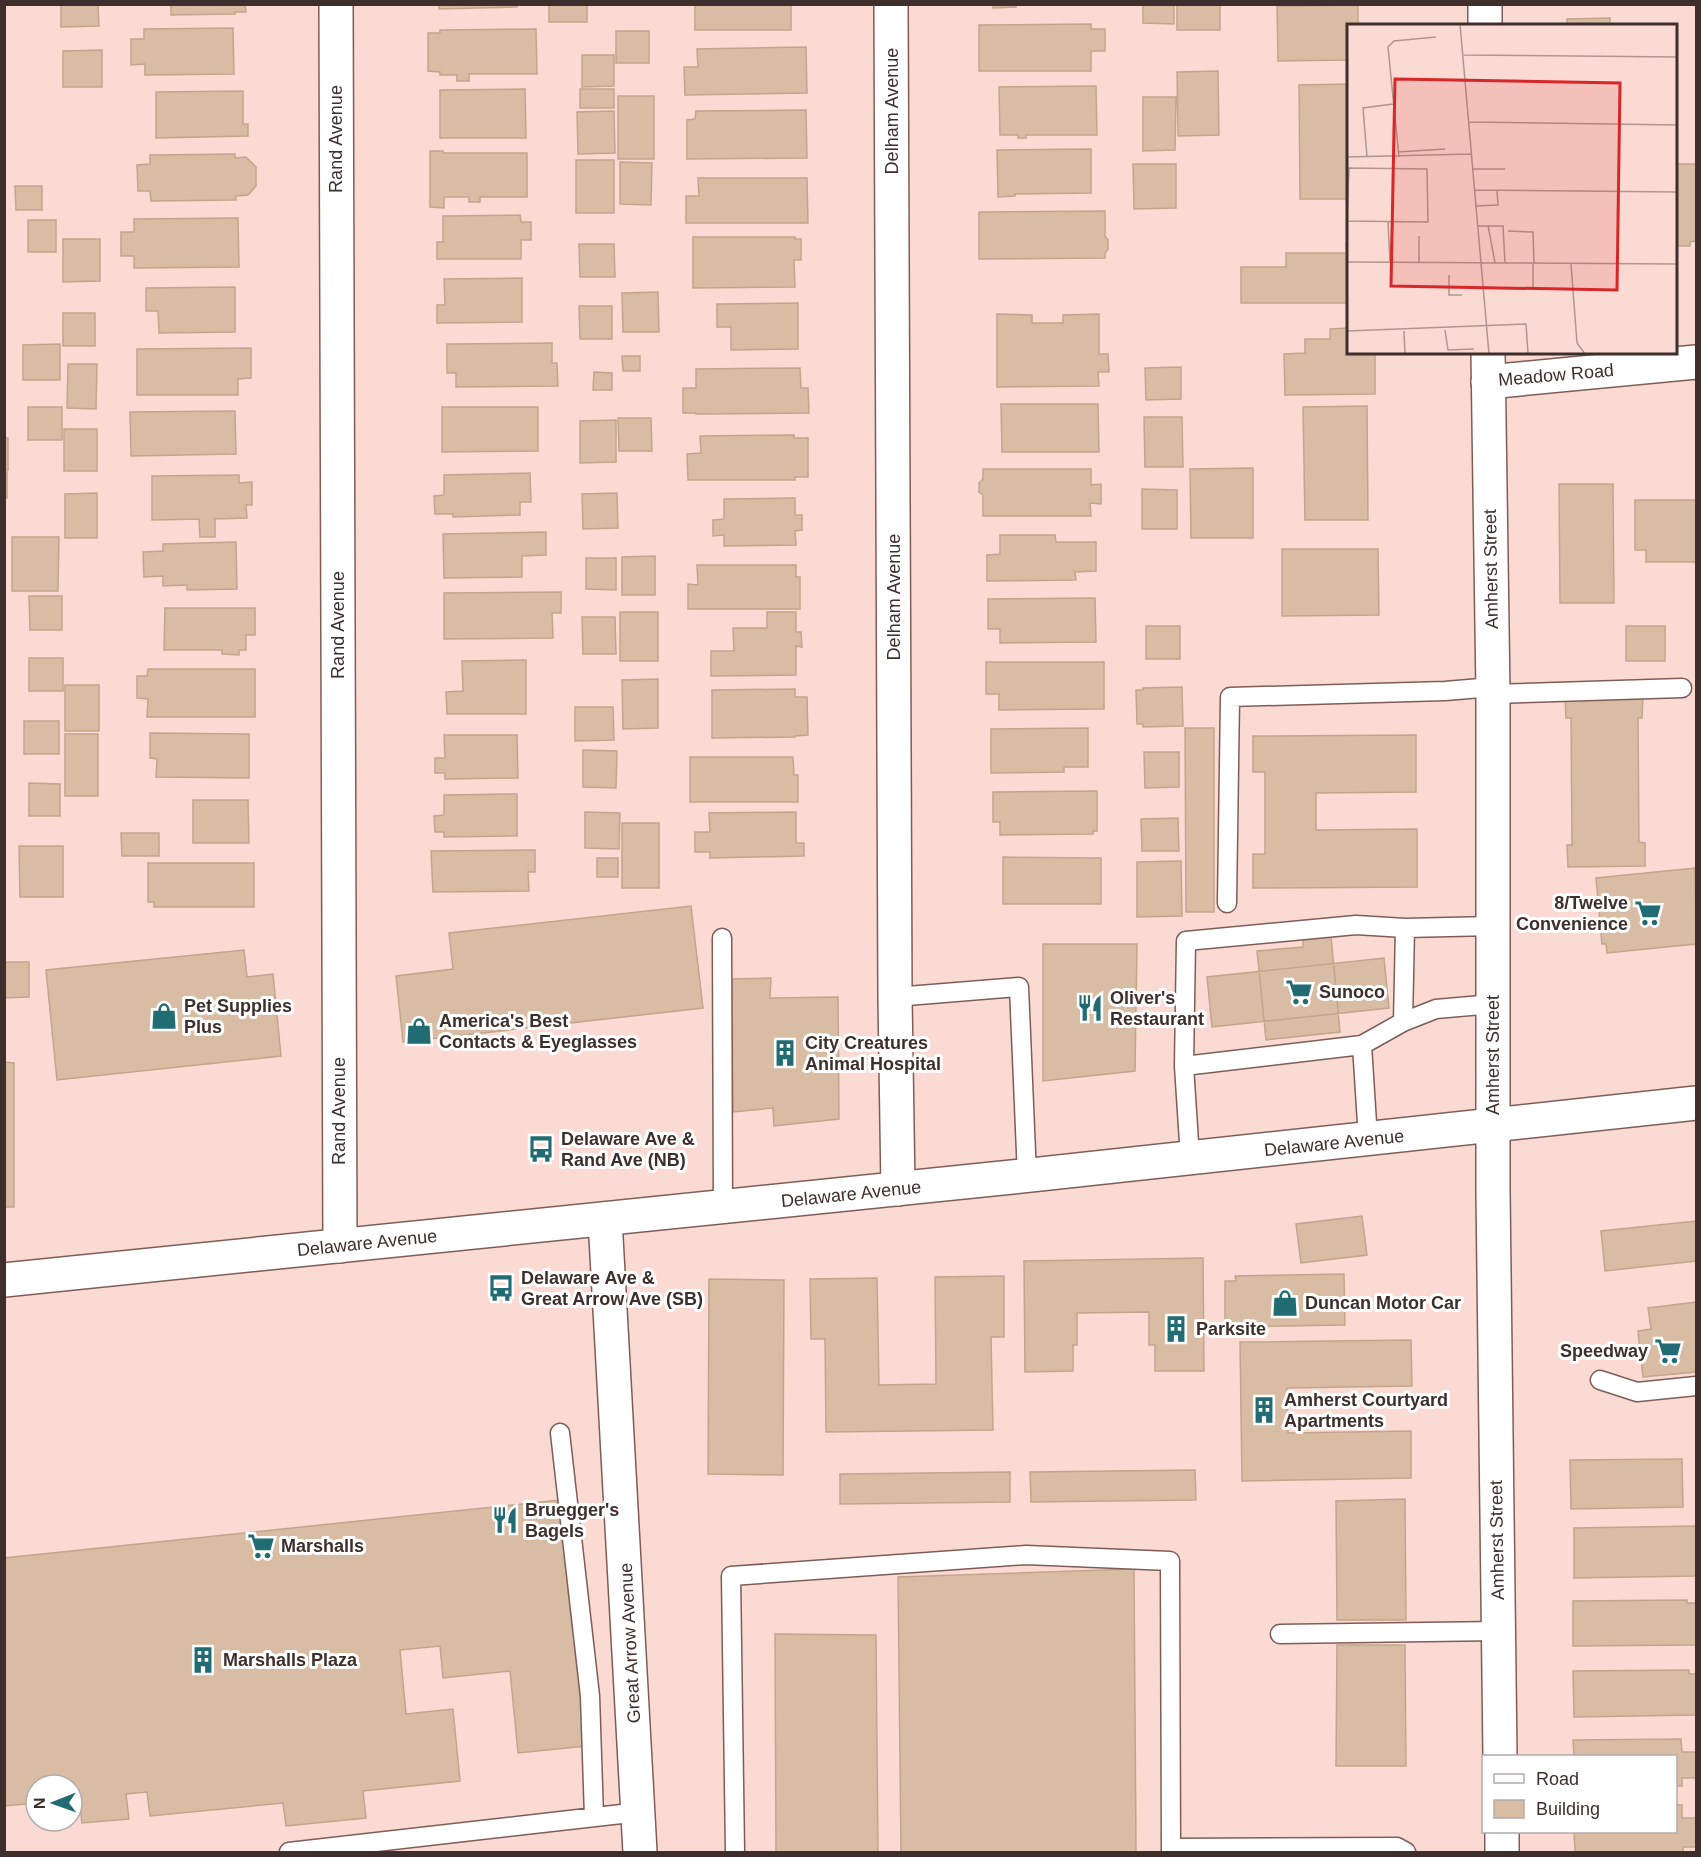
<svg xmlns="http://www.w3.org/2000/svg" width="1701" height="1857" viewBox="0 0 1701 1857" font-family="Arial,sans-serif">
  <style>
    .building { fill: #d8bca3; stroke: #c1a68d; stroke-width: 1.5 }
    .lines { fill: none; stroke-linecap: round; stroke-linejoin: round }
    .lane-casing { stroke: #7f5d57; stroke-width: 21 }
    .street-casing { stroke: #7f5d57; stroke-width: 36 }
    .secondary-casing { stroke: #7f5d57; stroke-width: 36 }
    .primary-casing { stroke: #7f5d57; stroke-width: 36 }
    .lane { stroke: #fff; stroke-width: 18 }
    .street { stroke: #fff; stroke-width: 33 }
    .secondary { stroke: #fff; stroke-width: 33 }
    .primary { stroke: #fff; stroke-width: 33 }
    .labels { text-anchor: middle; stroke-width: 6; stroke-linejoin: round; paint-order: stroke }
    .street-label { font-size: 18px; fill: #3e2f2c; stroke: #fff }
    .poi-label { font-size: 18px; font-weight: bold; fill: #3e2f2c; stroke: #fff; text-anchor: start }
    .inset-road { fill: none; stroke: #af9691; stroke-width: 1.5 }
    .view { fill: #d62828; fill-opacity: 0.15; stroke: #d62828; stroke-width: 3 }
    .inset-edge { fill: none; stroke: #3e2f2c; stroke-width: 3 }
  </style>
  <rect width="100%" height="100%" fill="#fbdad4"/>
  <path class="building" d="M61 4H98L99 26 61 27Z
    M171 4H245L246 12H235V14L171 15Z
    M439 4H517V7L439 9Z
    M549 4H587V22H549Z
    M695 4H791V30H695Z
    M993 4H1015L1016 7 993 8Z
    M1143 4H1174V24L1143 23Z
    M1177 4H1220V30H1177Z
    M1358 5V26H1348V60L1278 61 1277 6Z
    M1610 18V26H1567V19Z
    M1091 24V29H1105V51H1091V71H979V25Z
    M233 28 234 74 145 75V64L131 65V39H144V29Z
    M536 29 537 74H469V81H457V75H440V72L428 71V33H440V30Z
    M616 31H649V63H616Z
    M806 47 807 93 685 95 684 67H698L697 49Z
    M102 50V87H63V51Z
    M582 55H614V86L582 87Z
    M1218 71 1219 135 1178 136 1177 72Z
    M1348 84V199H1300L1299 85Z
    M1096 86 1097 135H1026V138H1018V135H1000L999 87Z
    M525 89 526 138H440V90Z
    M580 89H614V108H580Z
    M243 91V124H248V136L156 138V92Z
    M618 96H654V159H618Z
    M1143 97H1176L1175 150 1143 151Z
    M806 110 807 158 687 159V120L695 119 696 111Z
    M614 111 615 153 578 154 577 112Z
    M1091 149V193L1015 194V196L998 197 997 150Z
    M430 151H443V153H527V197H480V202H469V197H444V208L430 207Z
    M235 154V158L246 157 256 167V186L248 195 236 196V200L151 201 150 191H138L137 165 150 164V155Z
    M576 160H614V213H576Z
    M620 162 652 163 651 205 620 204Z
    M1133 164H1176V208L1134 209Z
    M1676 164H1696V241L1690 242V246H1676Z
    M698 178H807L808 223H686V196H699Z
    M15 186H42V210H16Z
    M1105 211V236L1108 240V249L1105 253V258L979 259V212Z
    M520 215 521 222H531V240H521V259H437V242H443V216Z
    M238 218 239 267 134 268V256H121V232H134V219Z
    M28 220H56V252H28Z
    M693 237H795V239H801V260H794L795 287 693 288Z
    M63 239H100V281L63 282Z
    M579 244H614L615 277H580Z
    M1346 244H1348V303H1241V267H1286V253H1347Z
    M522 278V322L437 323V305H445L444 279Z
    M235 287V332L159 333 158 311H146V288Z
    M658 292 659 332H623L622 293Z
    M798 303V349L731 350V327H717V304Z
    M579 306H612V339H580Z
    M63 313H95V346H63Z
    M997 314 1032 315V323H1063V315L1099 314V354H1108L1109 372H1098L1099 386 997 387Z
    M1348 328V352H1375V394L1285 395 1284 354 1305 353V339H1330V329Z
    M552 343V363H557L558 386 456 387V373H447V344Z
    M60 344V380H23V345Z
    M251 348V378L238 379V395H137V349Z
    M622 356H640V371H623Z
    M68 364H97L96 409 67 408Z
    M1181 367V399L1146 400 1145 368Z
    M800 368 801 388H808L809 413 696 414V413H683V388H696V369Z
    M594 372 612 373V390H593Z
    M1001 404H1098L1099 452H1002Z
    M1367 406 1368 520H1305L1303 407Z
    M28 407H62V440H28Z
    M442 407H538V451L442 452Z
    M235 411 236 454 131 456 130 412Z
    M1144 417H1182L1183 467H1145Z
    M618 418H651L652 451H619Z
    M616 420V462L580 463V421Z
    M64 429H97V471H64Z
    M794 435V438H808V477H795V480H688L687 454 701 453 700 436Z
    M4 438H8V470H4Z
    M1253 468V538H1191L1190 469Z
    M983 469H1091V485L1101 484V504L1090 503 1091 516H983V495L979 492V483L983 479Z
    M4 472H7V498H4Z
    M530 473 531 502H520V515L453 517V514H435L434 496 444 495V475Z
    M239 475V483L252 482V505H246L247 518 215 519V537H200L199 519 152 520V476Z
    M1559 484H1613L1614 603H1560Z
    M1142 489 1177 490V529H1142Z
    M97 493V538H65V494Z
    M617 493 618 528 583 529 582 494Z
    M795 498V515H802V530L795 531 796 545 724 546V535L713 536V520L724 519V499Z
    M1635 500H1696V562H1646V550H1635Z
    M546 532V555L522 556V577L444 578 443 534Z
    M1000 535H1055L1056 542H1096V571L1075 572 1076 580 987 581V555L1000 554Z
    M12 537H59L58 591H12Z
    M236 542 237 589 187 590V585L163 586V576L144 577 143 552 163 551V544Z
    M1282 549H1378L1379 615 1282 616Z
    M655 556V595H622V557Z
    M586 558H616V590L586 589Z
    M697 565H796V577H800V609H688V584L698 585Z
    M561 592V613H552L553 638 444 639V593Z
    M29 596H62V630H30Z
    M1095 598 1096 642 1000 643V629H988V599Z
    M165 608H255V635H246V650H239V655L222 654V650H164Z
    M620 612H658V661H620Z
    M767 612H796V632H801L802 647 796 646V675L711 676V651H734L733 628H767Z
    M582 617H615L616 654H583Z
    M1146 626H1180V659H1146Z
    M1626 626H1665V661H1626Z
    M29 658H63V691H29Z
    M526 660V714H447L446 692 463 691 462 661Z
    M986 662H1104V709L999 710V694H986Z
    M148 669H255V717H147L148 699 137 698V676H147Z
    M658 679V728L623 729 622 680Z
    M65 685H99V731H65Z
    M1182 687 1183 726 1143 727V724H1137L1136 690H1143V688Z
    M795 689V697H807L808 735 795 736V737L712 738V690Z
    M1565 697H1643L1642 718H1638L1639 842 1645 843V866L1568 867 1567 845H1572L1571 718H1566Z
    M575 707H613L614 740 575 741Z
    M24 721H59V754H24Z
    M1088 728V767H1064V772L991 773V729Z
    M1185 728H1214V912H1186Z
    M150 733 249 734V778L156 777 157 759 150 758Z
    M65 734H98V796H65Z
    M444 735H517L518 778 445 779V773H435V758H445Z
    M1416 735V792L1316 793V830L1417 829V887L1253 888V854H1265V772H1253V736Z
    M583 750 617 751 616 788 583 787Z
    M1144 752H1179V787L1145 788Z
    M690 757H793L794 775H798V802H690Z
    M29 783 60 784V816H29Z
    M1097 791V831H1093V834L1000 835V822H993V792Z
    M517 794V836L444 837V832H435L434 816 444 815V795Z
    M193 800H248L249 843H193Z
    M585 812 620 813 619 849 585 848Z
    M796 812V843H804V856L710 858V852H695V832H710L709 813Z
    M1178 818 1179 851H1142L1141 819Z
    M622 823H659V888H622Z
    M121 833H159V856H122Z
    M19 846H63V897H20Z
    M535 850V872H528L529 891 433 892 431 851Z
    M1003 857 1101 858V904H1003Z
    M597 858H618V877H597Z
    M1181 861 1182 916 1137 917V862Z
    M148 863H254V907H154V902H148Z
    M1695 868 1696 944 1607 953 1606 944H1602L1596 878Z
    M691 906 703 1008 403 1042 396 976 453 969 449 933Z
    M1331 936 1340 1032 1266 1040 1257 951 1303 947V939Z
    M1043 944H1137L1135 1071 1043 1081Z
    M244 950 247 977 273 974 281 1056 57 1080 46 970Z
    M1384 958 1389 1008 1212 1027 1207 977Z
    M4 962H29V997L4 998Z
    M771 978 770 998 838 997 839 1119 774 1126 773 1108 733 1112 732 979Z
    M4 1062 14 1063V1207H4Z
    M1362 1216 1367 1255 1301 1263 1296 1224Z
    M1696 1221V1261L1605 1271 1601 1231Z
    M1203 1258 1204 1371H1155V1345H1149V1312L1077 1313V1345H1073V1371L1025 1372 1024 1261Z
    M1344 1274 1345 1325 1225 1327V1281H1236L1235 1276Z
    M1004 1276V1337H991L993 1430 826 1432 825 1339H811L810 1279 877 1278 879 1385 936 1384 935 1277Z
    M709 1279 784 1280 783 1475 708 1474Z
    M1696 1302V1372L1643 1377 1638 1331 1651 1329 1648 1308Z
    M1411 1340 1412 1386 1287 1388 1288 1433 1411 1431V1478L1242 1481 1240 1342Z
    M1682 1459 1683 1507 1571 1509 1570 1460Z
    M1195 1470 1196 1500 1031 1502 1030 1472Z
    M1010 1472V1502L840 1504V1474Z
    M1405 1499 1406 1620H1337L1336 1501Z
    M560 1500 586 1746 518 1753 510 1671 443 1678 440 1646 400 1650 406 1714 453 1709 460 1781 363 1791 366 1818 286 1826 283 1803 150 1816 147 1792 126 1794 129 1819 82 1823 79 1799H72V1785H36V1803L4 1806V1558Z
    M1696 1526V1576L1574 1578V1528Z
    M1134 1569 1136 1852H901L898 1577Z
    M1687 1600V1603H1696V1645L1573 1646V1601Z
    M775 1634 876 1635 878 1852H776Z
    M1337 1645H1405L1406 1766H1336Z
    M1689 1670V1674H1696V1715L1574 1717 1573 1671Z
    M1681 1739 1682 1752H1696V1778H1682V1786H1676V1756H1574L1573 1740Z
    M1676 1805H1682V1818H1696V1847H1683V1852H1575L1574 1832H1676Z"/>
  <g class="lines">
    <defs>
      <path id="lane" d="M1493 694 1682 688
        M1227 903 1230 697 1445 691 1493 687
        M722 938 723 1207
        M895 997 1019 987 1027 1176
        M1403 1022 1405 928
        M1362 1045 1368 1139
        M1184 1066 1362 1045 1403 1022 1436 1009 1493 1004
        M1190 1158 1184 1066 1186 941 1356 925 1405 928 1493 926
        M1600 1380 1637 1392 1696 1386
        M560 1433 590 1696 594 1817
        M1280 1634 1499 1631
        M1171 1848 1397 1847 1406 1852
        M289 1852 639 1812
        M735 1852 731 1576 1026 1555 1170 1561 1171 1852"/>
      <path id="street" d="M336 4 340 1246
        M891 4 895 997 898 1189
        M1488 382 1696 362
        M605 1219 640 1852"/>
      <path id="secondary" d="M1485 4V26
        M1488 352 1493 694V1192L1500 1756
        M1502 1832V1852"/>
      <path id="primary" d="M4 1280 1012 1177 1696 1103"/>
    </defs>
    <use href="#lane" class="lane-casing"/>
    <use href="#street" class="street-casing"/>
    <use href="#secondary" class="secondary-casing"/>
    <use href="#primary" class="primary-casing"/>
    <use href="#lane" class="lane"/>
    <use href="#street" class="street"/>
    <use href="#secondary" class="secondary"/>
    <use href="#primary" class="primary"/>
  </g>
  <defs>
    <symbol id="supermarket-bare" viewBox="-9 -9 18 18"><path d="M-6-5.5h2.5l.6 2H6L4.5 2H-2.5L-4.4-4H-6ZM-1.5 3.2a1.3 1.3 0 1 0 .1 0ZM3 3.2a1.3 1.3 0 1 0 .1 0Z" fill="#206c72" stroke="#fff" stroke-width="2.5" paint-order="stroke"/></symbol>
    <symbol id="restaurant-bare" viewBox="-9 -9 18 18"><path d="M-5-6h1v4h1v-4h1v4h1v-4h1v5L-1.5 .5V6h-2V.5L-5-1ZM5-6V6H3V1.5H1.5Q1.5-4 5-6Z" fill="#206c72" stroke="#fff" stroke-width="2.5" paint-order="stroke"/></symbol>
    <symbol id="shop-bare" viewBox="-9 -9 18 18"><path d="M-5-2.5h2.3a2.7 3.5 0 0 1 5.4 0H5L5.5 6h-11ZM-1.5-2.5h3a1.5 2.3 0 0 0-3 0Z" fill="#206c72" stroke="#fff" stroke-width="2.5" paint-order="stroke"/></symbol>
    <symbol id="building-bare" viewBox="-9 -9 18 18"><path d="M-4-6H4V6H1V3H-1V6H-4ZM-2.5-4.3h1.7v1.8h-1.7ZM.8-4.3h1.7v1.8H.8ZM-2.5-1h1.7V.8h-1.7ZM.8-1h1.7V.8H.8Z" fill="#206c72" stroke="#fff" stroke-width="2.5" paint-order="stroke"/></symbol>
    <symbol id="bus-bare" viewBox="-9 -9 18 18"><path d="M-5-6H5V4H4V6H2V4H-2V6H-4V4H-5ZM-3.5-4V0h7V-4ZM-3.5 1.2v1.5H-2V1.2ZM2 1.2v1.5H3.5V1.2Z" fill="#206c72" stroke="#fff" stroke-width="2.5" paint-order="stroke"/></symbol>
  </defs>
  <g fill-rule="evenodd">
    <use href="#supermarket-bare" x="1629" y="894" width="38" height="38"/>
    <use href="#supermarket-bare" x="1280" y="973" width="38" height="38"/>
    <use href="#restaurant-bare" x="1071" y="989" width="38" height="38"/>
    <use href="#shop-bare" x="145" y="997" width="38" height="38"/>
    <use href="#shop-bare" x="400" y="1012" width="38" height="38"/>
    <use href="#building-bare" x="766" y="1034" width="38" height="38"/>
    <use href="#bus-bare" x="522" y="1130" width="38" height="38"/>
    <use href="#bus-bare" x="482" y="1269" width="38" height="38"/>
    <use href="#shop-bare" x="1266" y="1284" width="38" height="38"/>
    <use href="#building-bare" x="1157" y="1310" width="38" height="38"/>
    <use href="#supermarket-bare" x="1649" y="1332" width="38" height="38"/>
    <use href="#building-bare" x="1245" y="1391" width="38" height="38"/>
    <use href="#restaurant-bare" x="486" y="1501" width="38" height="38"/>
    <use href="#supermarket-bare" x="242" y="1527" width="38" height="38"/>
    <use href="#building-bare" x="184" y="1641" width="38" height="38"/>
  </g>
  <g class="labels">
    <g class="street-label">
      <text transform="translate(892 111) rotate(-90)" y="6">Delham Avenue</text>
      <text transform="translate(336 139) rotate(-90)" y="6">Rand Avenue</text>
      <text transform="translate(1556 375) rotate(-5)" y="6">Meadow Road</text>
      <text transform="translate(1491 569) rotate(-91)" y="6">Amherst Street</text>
      <text transform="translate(894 597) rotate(-90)" y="6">Delham Avenue</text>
      <text transform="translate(338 625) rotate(-90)" y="6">Rand Avenue</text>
      <text transform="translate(1493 1055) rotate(-90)" y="6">Amherst Street</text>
      <text transform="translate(339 1111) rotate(-90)" y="6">Rand Avenue</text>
      <text transform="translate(1334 1143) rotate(-6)" y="6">Delaware Avenue</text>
      <text transform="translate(851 1194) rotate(-6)" y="6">Delaware Avenue</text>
      <text transform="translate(367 1243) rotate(-6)" y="6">Delaware Avenue</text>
      <text transform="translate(1497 1540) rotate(-91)" y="6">Amherst Street</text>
      <text transform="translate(630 1643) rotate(-93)" y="6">Great Arrow Avenue</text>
    </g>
    <g class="poi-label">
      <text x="1628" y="909" text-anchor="end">8/Twelve<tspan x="1628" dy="21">Convenience</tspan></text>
      <text x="1319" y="998">Sunoco</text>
      <text x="1110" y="1004">Oliver's<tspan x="1110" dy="21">Restaurant</tspan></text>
      <text x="184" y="1012">Pet Supplies<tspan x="184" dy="21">Plus</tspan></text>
      <text x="439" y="1027">America's Best<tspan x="439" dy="21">Contacts &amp; Eyeglasses</tspan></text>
      <text x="805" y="1049">City Creatures<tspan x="805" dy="21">Animal Hospital</tspan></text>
      <text x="561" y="1145">Delaware Ave &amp;<tspan x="561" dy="21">Rand Ave (NB)</tspan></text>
      <text x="521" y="1284">Delaware Ave &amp;<tspan x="521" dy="21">Great Arrow Ave (SB)</tspan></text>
      <text x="1305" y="1309">Duncan Motor Car</text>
      <text x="1196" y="1335">Parksite</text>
      <text x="1648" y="1357" text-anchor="end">Speedway</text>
      <text x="1284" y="1406">Amherst Courtyard<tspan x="1284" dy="21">Apartments</tspan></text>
      <text x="525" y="1516">Bruegger's<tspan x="525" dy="21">Bagels</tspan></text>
      <text x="281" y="1552">Marshalls</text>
      <text x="223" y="1666">Marshalls Plaza</text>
    </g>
  </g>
  <g transform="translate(1347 24)">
    <rect width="330" height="330" fill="#fbdad4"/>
    <path class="inset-road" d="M113 0 142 330M115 31 330 33M121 98 330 101M51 128 98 125M0 133 124 130M20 133 16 84 46 80M52 133 41 23 47 17 89 13M2 144 80 145 81 198 0 197ZM125 145H158M127 166 330 168M128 182 151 181 150 166M41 198 43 238M141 201 148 239M130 202H156L158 239M161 207 186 208 187 239M43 231 46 198M0 238 330 240M72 238V212M186 239V263M224 240 230 319 238 330M102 251V271H115M98 306 101 326 127 325M0 307 179 300 181 330M57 307 58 330"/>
    <path class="view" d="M48 55 273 59 270 266 44 262Z"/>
    <rect width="330" height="330" class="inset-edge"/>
  </g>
  <rect width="1701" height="1857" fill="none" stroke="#3e2f2c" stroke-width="12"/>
  <rect x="1482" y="1755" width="195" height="78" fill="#ffffff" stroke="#b2acab" stroke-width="1.5"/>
  <rect x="1494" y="1774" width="30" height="9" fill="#ffffff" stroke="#b2acab" stroke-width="1.5"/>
  <text x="1536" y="1785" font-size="18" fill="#3e2f2c">Road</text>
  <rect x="1494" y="1800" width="30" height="18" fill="#d8bca3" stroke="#b2acab" stroke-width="1.5"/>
  <text x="1536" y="1815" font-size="18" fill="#3e2f2c">Building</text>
  <g transform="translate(54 1803) rotate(269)"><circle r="28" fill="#ffffff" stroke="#b2acab" stroke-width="1.5"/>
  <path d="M0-4.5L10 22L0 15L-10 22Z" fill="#206c72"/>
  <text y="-9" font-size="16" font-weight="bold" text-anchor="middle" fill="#3e2f2c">N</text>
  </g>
</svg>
